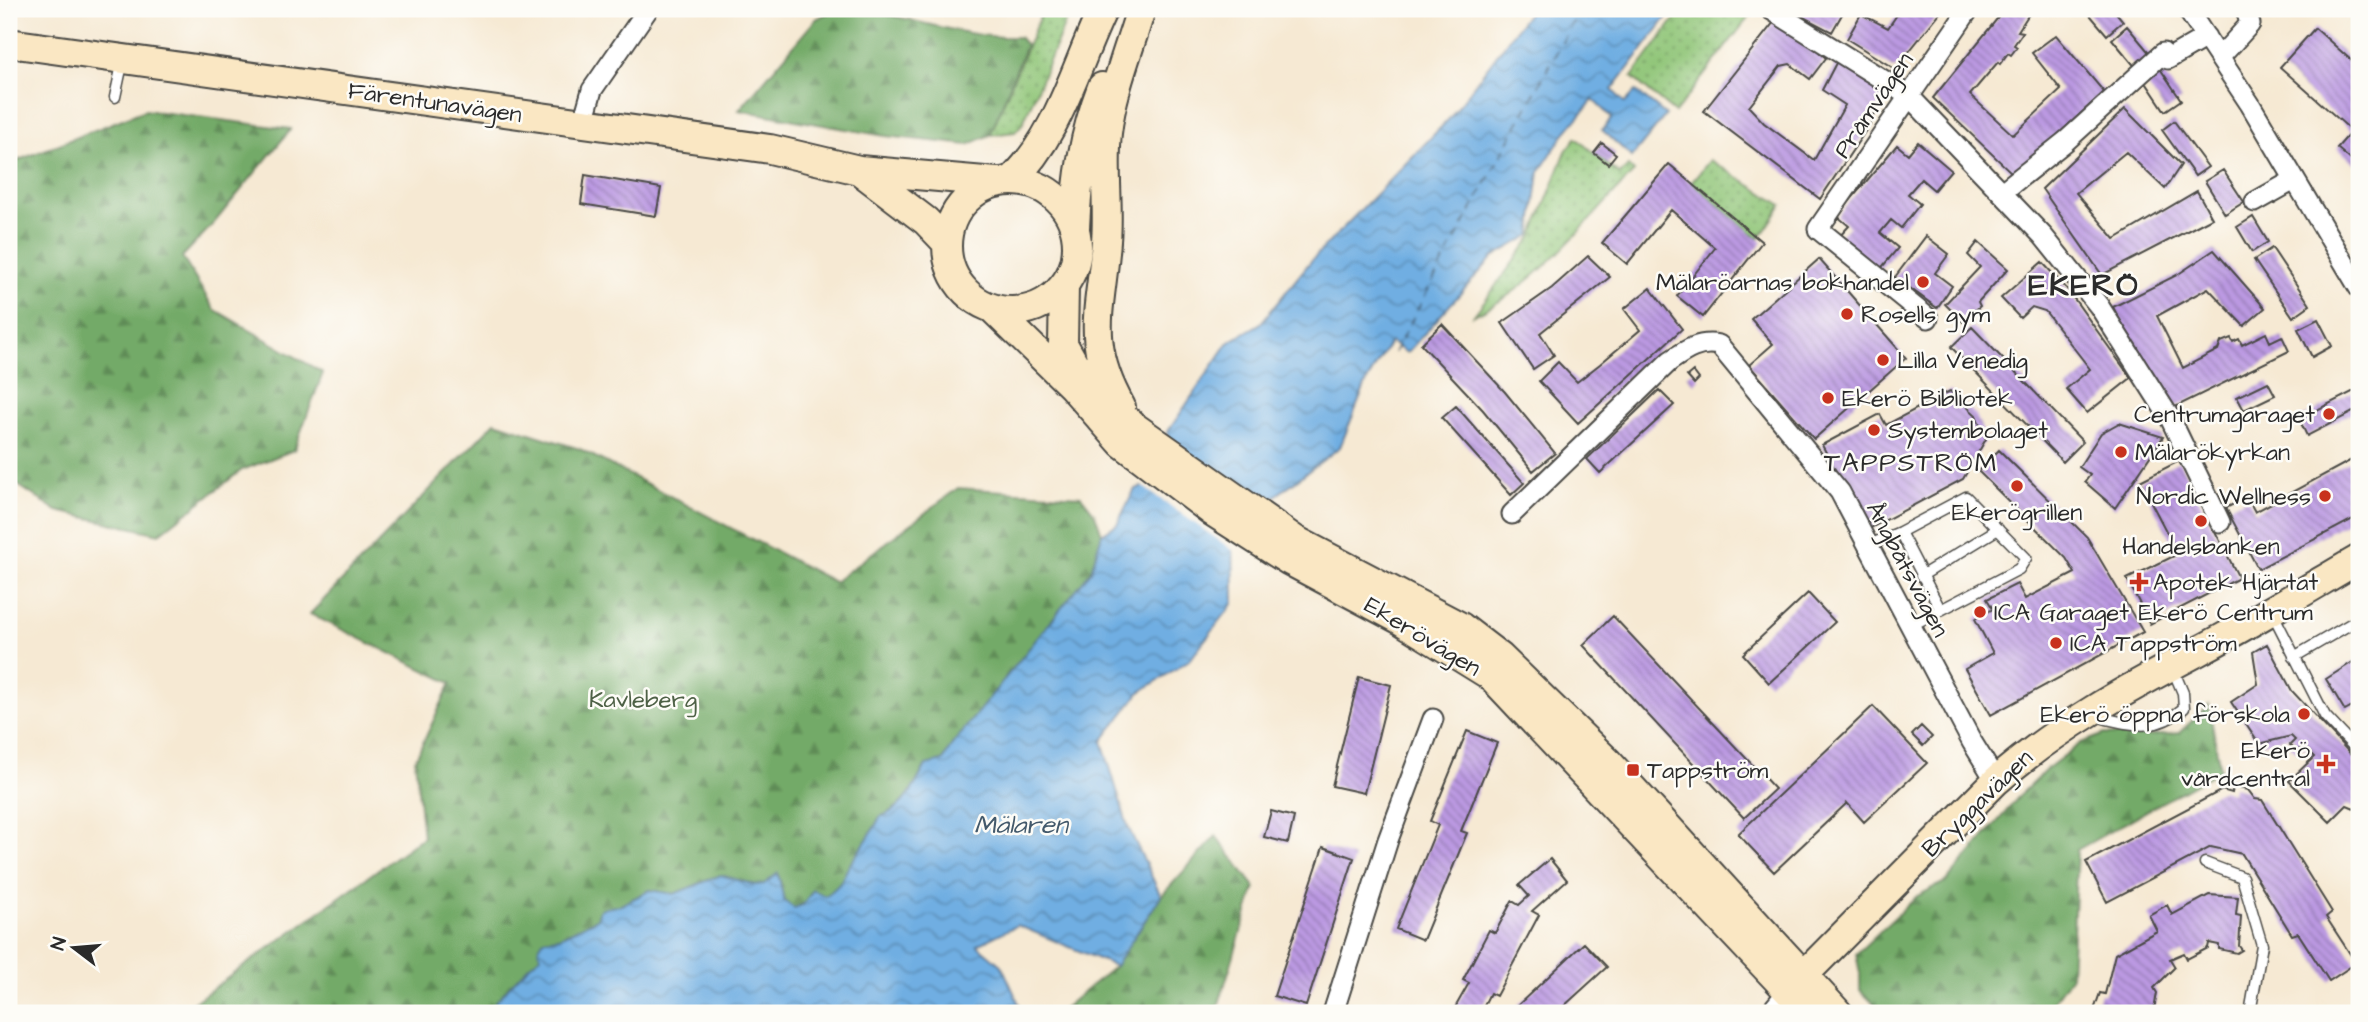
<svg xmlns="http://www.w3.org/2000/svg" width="2368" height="1022" viewBox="0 0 2368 1022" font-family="'Architects Daughter',sans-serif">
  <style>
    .grass { fill: url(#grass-dots); stroke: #5d7851; stroke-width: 2 }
    .forest { fill: url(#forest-firs); stroke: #4f6a4a; stroke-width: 2 }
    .water { fill: url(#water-waves); stroke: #4e6c86; stroke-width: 2 }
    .pier { fill: #f6e9d3 }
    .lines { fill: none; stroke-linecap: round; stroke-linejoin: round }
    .ferry { stroke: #43596b; stroke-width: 2; stroke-dasharray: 9 7; stroke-linecap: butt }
    .building { fill: url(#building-back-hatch) }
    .service-casing { stroke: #494844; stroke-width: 13 }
    .minor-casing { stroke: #494844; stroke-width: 23 }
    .secondary-casing { stroke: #494844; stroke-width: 32 }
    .service { stroke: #fff; stroke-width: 10 }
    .minor { stroke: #fff; stroke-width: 19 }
    .secondary { stroke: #fae7c3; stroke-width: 28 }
    .poi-dot { fill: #c8321e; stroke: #fdfcf7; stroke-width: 2.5 }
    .labels { text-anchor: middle; stroke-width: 5; stroke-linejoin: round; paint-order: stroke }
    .street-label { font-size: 24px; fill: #2b2b2b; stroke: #fdfcf7 }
    .poi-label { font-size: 24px; fill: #2b2b2b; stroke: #fdfcf7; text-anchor: start }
    .park-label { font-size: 24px; fill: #4e6146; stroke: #fdfcf7 }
    .neighbourhood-label { font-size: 26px; letter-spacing: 2px; fill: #2b2b2b; stroke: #fdfcf7 }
    .water-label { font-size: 26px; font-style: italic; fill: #43596b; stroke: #fdfcf7 }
    .district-label { font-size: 32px; font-weight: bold; letter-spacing: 2px; fill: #2b2b2b; stroke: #fdfcf7 }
  </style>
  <defs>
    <pattern id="grass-dots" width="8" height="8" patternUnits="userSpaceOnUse" patternTransform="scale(1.75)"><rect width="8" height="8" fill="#8fc577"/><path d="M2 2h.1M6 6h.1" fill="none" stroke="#75a062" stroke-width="1.8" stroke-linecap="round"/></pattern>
    <pattern id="forest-firs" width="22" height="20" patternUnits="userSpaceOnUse" patternTransform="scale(1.75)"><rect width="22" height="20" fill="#73aa68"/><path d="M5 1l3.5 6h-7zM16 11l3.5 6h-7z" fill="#5f8b56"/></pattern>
    <pattern id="water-waves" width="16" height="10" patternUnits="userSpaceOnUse" patternTransform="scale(1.75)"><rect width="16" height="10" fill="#70aee2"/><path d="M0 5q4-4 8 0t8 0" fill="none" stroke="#5c8eb7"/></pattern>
    <pattern id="building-back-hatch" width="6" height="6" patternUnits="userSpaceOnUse" patternTransform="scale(1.75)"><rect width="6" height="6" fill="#bb99e2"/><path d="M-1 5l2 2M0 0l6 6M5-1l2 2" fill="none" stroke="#987db7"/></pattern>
  </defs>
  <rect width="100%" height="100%" fill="#fdfcf7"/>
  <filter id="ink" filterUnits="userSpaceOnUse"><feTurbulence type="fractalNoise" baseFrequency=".0143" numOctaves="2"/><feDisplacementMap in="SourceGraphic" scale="14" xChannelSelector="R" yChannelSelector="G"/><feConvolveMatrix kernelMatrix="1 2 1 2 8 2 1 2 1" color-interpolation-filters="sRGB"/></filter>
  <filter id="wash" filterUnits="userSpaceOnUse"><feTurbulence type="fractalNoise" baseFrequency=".00686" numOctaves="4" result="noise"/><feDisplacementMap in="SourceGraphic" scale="28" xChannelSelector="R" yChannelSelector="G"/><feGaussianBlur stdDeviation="1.57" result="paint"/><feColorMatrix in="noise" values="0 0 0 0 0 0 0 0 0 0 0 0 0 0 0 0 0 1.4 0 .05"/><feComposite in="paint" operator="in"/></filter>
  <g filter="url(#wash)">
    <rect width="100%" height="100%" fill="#f6e9d3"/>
    <path class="grass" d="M1043 9H1071L1023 123 1015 132 990 135Z
      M1682 9H1755L1675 113 1632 77Z
      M1576 138 1620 175 1628 166 1634 172C1586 222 1538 286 1474 315L1532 237 1566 151Z
      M1710 160 1782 205 1759 239 1691 183Z"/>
    <path class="forest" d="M835 9C897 9 955 39 1019 37L1026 45 990 135 968 145 885 136 739 110 816 19Z
      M145 110 291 129 214 223 182 257 214 309 323 373 294 450 242 470 159 534 57 511 9 479V164Z
      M495 422 580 449 834 582 958 488 1081 496 1095 514 1102 534 1091 571 951 746 943 761 926 765C915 786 903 809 880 817L865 846 851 863 843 884 825 896 794 908 784 902 778 874 765 884 755 885 721 875 674 894 650 890 621 905 601 909 597 919 560 937 544 939 541 956C519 972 505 994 485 1013H179L423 837 415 760 451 683 310 614Z
      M2209 705 2220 770 2077 850 2071 976 2045 1013H1883L1860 990V973L1856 954 1917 896 1947 881 2021 794 2048 768 2081 743 2105 734 2150 736 2179 733Z
      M1216 836 1255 887 1216 1013H1058L1115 966 1161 896Z"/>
    <path class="water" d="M1531 9H1673L1612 90 1625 103 1636 91 1666 115 1632 157 1602 130 1612 118 1593 100 1565 133 1539 172 1531 235 1493 257 1407 353 1390 342 1367 381 1340 447 1233 528 1234 603 1189 660 1139 693 1102 741 1128 827 1161 896 1115 966 1017 925 977 945 1002 966 1023 1013H485C505 994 519 972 541 956L538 949 544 939 560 937 597 919 600 909 621 905 650 890 674 894 721 875 755 885 764 884 778 873 784 901 794 908 803 905 813 890 825 896C846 882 840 878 852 861 863 846 872 833 880 817 904 809 915 786 926 765L943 761 951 746 1091 571 1102 534 1117 524 1135 489 1174 475 1167 433 1229 342 1261 323 1311 261 1449 119Z"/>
    <path class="pier" d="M1172 472 1236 530 1237 553 1139 484Z"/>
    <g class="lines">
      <path class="ferry" d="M1394 353 1580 9"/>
    </g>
    <g id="blocks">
      <path class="building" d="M1788 9H1845L1832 32Z
        M1901 9H1943L1895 69 1847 39 1861 14 1888 28Z
        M2005 9H2023L2029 14 2018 31 2023 32 2014 45 2017 47 2011 55 2008 53 2000 64 1998 62 1970 95 2013 135 2061 90 2032 53 2056 35 2104 92 2014 175 1933 98Z
        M2085 9H2113L2123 21 2107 35Z
        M1778 17 1826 58 1810 79 1790 64 1781 66 1749 107 1764 123 1814 160 1845 105 1822 90 1837 61 1885 91 1870 124 1820 199 1704 111Z
        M2127 26 2152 56 2137 69 2112 39Z
        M2315 28 2352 61 2359 53V167L2337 148 2352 131 2280 67Z
        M2159 67 2181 100 2165 111 2143 78Z
        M2125 109 2181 165 2165 189 2126 152 2076 193 2115 239 2197 191 2212 218 2102 275 2042 189Z
        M2174 121 2208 167 2195 176 2162 130Z
        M1918 142 1951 170 1934 190 1921 179 1908 194 1920 204 1901 228 1891 220 1880 233 1898 248 1878 272 1838 238 1849 226 1837 216 1897 145 1908 154Z
        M1602 143 1616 154 1608 164 1594 153Z
        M1669 164 1762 242 1703 317 1677 296 1715 248 1671 210 1627 264 1602 243Z
        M2223 170 2244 202 2225 214 2205 181Z
        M585 175 661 188 656 216 581 204Z
        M2253 217 2268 242 2252 252 2237 227Z
        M1926 236 1949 254 1935 273 1952 286 1937 308 1895 277Z
        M1978 242 2008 269 1978 302 1980 306 1963 322 1945 304 1980 267 1968 255Z
        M2272 248 2310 305 2293 317 2254 260Z
        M2214 250 2265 308 2244 326 2208 288 2157 316 2183 368 2218 350 2221 342 2231 338 2233 342 2239 339 2242 345 2266 333 2270 342 2282 336 2289 351 2167 411 2113 307 2177 275Z
        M1588 256 1610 277 1540 333 1554 355 1533 369 1502 323 1552 288Z
        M1819 259 1906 358 1814 439 1749 365 1773 344 1751 319Z
        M2042 262 2067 289 2131 378 2087 413 2066 389 2090 369 2045 311 2032 307 2020 318 2001 298Z
        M1650 288 1682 329 1578 423 1539 381 1558 362 1577 382 1600 364 1640 330 1624 309Z
        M2318 319 2332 346 2312 357 2298 329Z
        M1442 324 1505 392 1555 453 1533 471 1483 410 1421 344Z
        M1972 327 2083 442 2063 462 1951 347Z
        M1693 371 1699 379 1694 384 1687 376Z
        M2268 382 2275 395 2244 410 2237 397Z
        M2358 389 2359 409 2307 436 2299 419Z
        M1659 390 1674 405 1600 473 1587 459Z
        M1950 391 1976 415 1986 439 1963 479 1867 530 1822 445 1880 414 1886 425Z
        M1456 406 1524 483 1511 495 1442 418Z
        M2119 423 2163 437 2115 508 2085 482 2090 475 2079 467 2101 433Z
        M1999 450 2087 537 2143 632 1991 715 1965 669 1993 653 1975 619 1993 609 1987 599 2017 584 2025 599 2075 573 2066 558 1978 471Z
        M2359 456V516L2258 569 2226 508 2247 497 2255 512Z
        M2179 461 2239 578 2150 624 2127 579 2178 554 2140 481Z
        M1808 593 1835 622 1769 683 1743 654Z
        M1613 616 1775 789 1744 818 1583 645Z
        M2267 644 2292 691 2359 763V810L2347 805 2330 822 2289 781 2314 757 2303 746 2297 752 2290 745 2295 740 2291 736 2259 744 2231 702 2258 684 2253 652Z
        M2359 658V703L2345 711 2326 679Z
        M1359 677 1391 685 1364 793 1332 786Z
        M1873 706 1927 763 1864 822 1847 803 1774 872 1738 834Z
        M1921 726 1932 737 1923 746 1912 735Z
        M1467 731 1497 743 1461 831 1467 833 1423 940 1396 929 1438 825 1430 821Z
        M2233 787 2248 790 2255 799 2262 800 2332 912 2326 917 2356 963 2329 981 2298 933 2292 935 2242 854 2211 847 2107 902 2086 862 2222 790 2232 793Z
        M1271 811 1294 817 1288 843 1264 837Z
        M1323 847 1354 858 1306 1006 1274 996Z
        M1550 859 1567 880 1532 911 1539 915 1496 996 1490 993 1480 1013H1452L1469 983 1463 980 1489 930 1495 933 1512 901 1519 905 1529 896 1519 885Z
        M2209 895 2238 897 2236 915 2241 916 2239 946 2242 950 2237 953 2219 949V945L2209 943 2208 948 2187 959 2184 953 2170 959 2175 967 2154 988 2157 993 2154 1010 2093 1013 2100 993 2105 994 2115 954 2157 931 2149 915 2167 905 2172 915Z
        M1584 943 1607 967 1563 1007 1566 1013H1525L1518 1005Z"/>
    </g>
  </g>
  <g filter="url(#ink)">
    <use href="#blocks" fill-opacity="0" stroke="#494844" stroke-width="2"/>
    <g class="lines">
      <defs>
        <path id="service" d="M115 97 123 60
          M1900 532 1966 497 2026 558 2019 569 1910 626
          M1869 545 1900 532 1940 609
          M1921 576 1998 529
          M2273 614 2325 716 2359 752
          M2294 657 2359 619
          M2094 716C2131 724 2153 734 2184 708L2183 693 2172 667
          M2205 863 2242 877 2262 945 2250 1013"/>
        <path id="minor" d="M1770 9 1909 96 2043 236 2099 306 2170 418 2220 522
          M2187 9 2250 104 2359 288
          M2220 57 2250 24 2246 9
          M2168 59 2206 37
          M583 122 592 90 648 9
          M2002 192 2066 141 2163 53
          M2255 202 2294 180
          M1928 318 1818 229 1969 9
          M1512 514 1670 361C1686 350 1699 341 1719 345L1840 492 1972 742 1996 781
          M1333 1013 1388 840 1433 719
          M1770 1013 1789 990"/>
        <path id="secondary" d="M9 43 770 149 859 170 996 182
          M859 170 926 221 947 243
          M947 246a65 65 0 1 1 130 0a65 65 0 1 1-130 0Z
          M1011 181C1059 135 1075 67 1103 9
          M1075 228C1077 178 1084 134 1102 87
          M1064 286 1063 344 1085 383 1133 426 1295 540 1461 627 1500 657 1608 762 1838 1013
          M994 310 1072 386 1122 443 1213 512 1288 560 1399 619 1491 676 1809 1013
          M1121 407C1084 341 1101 310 1106 241 1109 205 1103 169 1107 133 1112 90 1129 50 1141 9
          M1791 988 1996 781C2057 727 2125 690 2197 652 2252 623 2306 590 2359 559"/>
      </defs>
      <use href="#service" class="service-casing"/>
      <use href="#minor" class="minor-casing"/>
      <use href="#secondary" class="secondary-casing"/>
      <use href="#service" class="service"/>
      <use href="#minor" class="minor"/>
      <use href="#secondary" class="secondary"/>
    </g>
  </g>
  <g class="poi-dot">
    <circle cx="1923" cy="282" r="7"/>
    <circle cx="1847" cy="314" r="7"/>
    <circle cx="1883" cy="360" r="7"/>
    <circle cx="1828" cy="398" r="7"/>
    <circle cx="2329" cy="414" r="7"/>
    <circle cx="1874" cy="430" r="7"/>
    <circle cx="2121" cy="452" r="7"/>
    <circle cx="2017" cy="486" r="7"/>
    <circle cx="2325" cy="496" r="7"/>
    <circle cx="2201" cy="521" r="7"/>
    <path d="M2135.5 571.5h7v7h7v7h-7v7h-7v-7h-7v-7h7z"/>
    <circle cx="1980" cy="612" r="7"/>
    <circle cx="2056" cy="643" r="7"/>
    <circle cx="2304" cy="714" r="7"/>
    <path d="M2322.5 753.5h7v7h7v7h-7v7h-7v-7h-7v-7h7z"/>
    <rect x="1626" y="763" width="14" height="14" rx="3.5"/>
  </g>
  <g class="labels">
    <g class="street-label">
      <text transform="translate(435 102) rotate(8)" y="8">Färentunavägen</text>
      <text transform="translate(1873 105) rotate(-56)" y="8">Pråmvägen</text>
      <text transform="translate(1908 569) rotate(62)" y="8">Ångbåtsvägen</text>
      <text transform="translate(1423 636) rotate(31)" y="8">Ekerövägen</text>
      <text transform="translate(1977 803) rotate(-44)" y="8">Bryggavägen</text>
    </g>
    <g class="poi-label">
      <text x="1909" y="290" text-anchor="end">Mälaröarnas bokhandel</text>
      <text x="1861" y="322">Rosells gym</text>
      <text x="1897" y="368">Lilla Venedig</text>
      <text x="1842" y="406">Ekerö Bibliotek</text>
      <text x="2315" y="422" text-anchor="end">Centrumgaraget</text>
      <text x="1888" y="438">Systembolaget</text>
      <text x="2135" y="460">Mälarökyrkan</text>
      <text x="2311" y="504" text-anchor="end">Nordic Wellness</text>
      <text x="2017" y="520" text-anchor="middle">Ekerögrillen</text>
      <text x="2201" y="554" text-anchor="middle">Handelsbanken</text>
      <text x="2153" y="590">Apotek Hjärtat</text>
      <text x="1994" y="620">ICA Garaget Ekerö Centrum</text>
      <text x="2070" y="651">ICA Tappström</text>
      <text x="2290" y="722" text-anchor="end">Ekerö öppna förskola</text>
      <text x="2310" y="758" text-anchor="end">Ekerö<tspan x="2310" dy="28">vårdcentral</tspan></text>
      <text x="1647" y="778">Tappström</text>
    </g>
    <g class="park-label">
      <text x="643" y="707">Kavleberg</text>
    </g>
    <g class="neighbourhood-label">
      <text x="1911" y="471">TAPPSTRÖM</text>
    </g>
    <g class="water-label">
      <text x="1021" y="833">Mälaren</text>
    </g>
    <g class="district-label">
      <text x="2084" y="295">EKERÖ</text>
    </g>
  </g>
  <rect width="2368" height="1022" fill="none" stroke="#fdfcf7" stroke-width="35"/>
  <g transform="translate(74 948) rotate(286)" stroke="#fdfcf7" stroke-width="5" paint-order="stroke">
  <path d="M0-5L12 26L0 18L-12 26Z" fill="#2b2b2b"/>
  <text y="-10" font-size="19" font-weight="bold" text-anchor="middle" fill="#2b2b2b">N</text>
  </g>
</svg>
